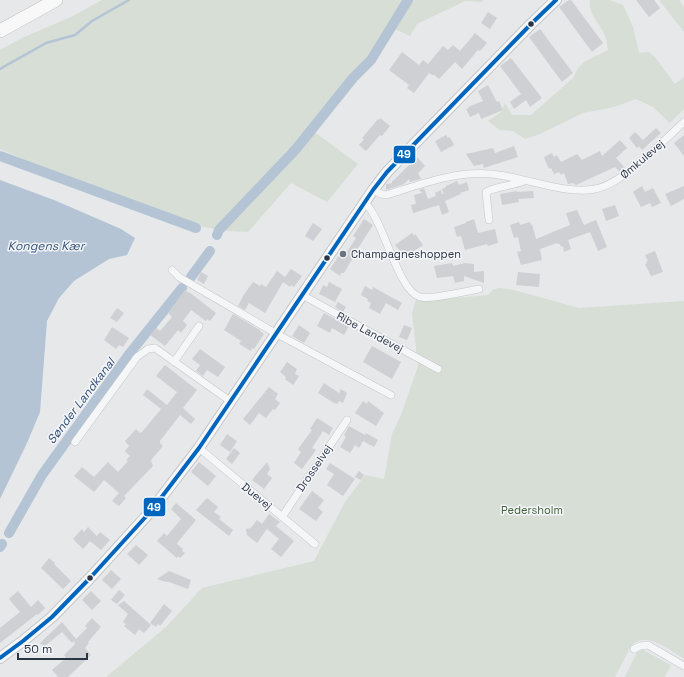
<svg xmlns="http://www.w3.org/2000/svg" width="684" height="677" viewBox="0 0 684 677" font-family="'Space Grotesk',sans-serif">
  <style>
    .green { fill: #d6ded6 }
    .water { fill: #b4c4d5 }
    .lines { fill: none; stroke-linecap: round; stroke-linejoin: round }
    .stream { stroke: #b4c4d5; stroke-width: 2.5 }
    .canal { stroke: #b4c4d5; stroke-width: 10 }
    .building { fill: #ced0d3 }
    .street-casing { stroke: #c4c6c8; stroke-width: 8 }
    .secondary-casing { stroke: #c4c6c8; stroke-width: 12 }
    .highway-casing { stroke: #b8bbbf; stroke-width: 14 }
    .street { stroke: #f5f6f7; stroke-width: 7 }
    .secondary { stroke: #f8f8f8; stroke-width: 10 }
    .highway { stroke: #f8f8f8; stroke-width: 13 }
    .bus-1-casing { stroke: #f4f6f9; stroke-width: 7 }
    .bus-1 { stroke: #0065bd; stroke-width: 4 }
    .bus-dot { fill: #2b3445; stroke: #f4f6f9; stroke-width: 1.5 }
    .poi-dot { fill: #6c737f; stroke: #f4f6f9; stroke-width: 1.5 }
    .labels { text-anchor: middle; stroke-width: 3; stroke-linejoin: round; paint-order: stroke }
    .street-label { font-size: 11px; fill: #2b3445; stroke: #f4f6f9 }
    .poi-label { font-size: 11px; fill: #2b3445; stroke: #f4f6f9; text-anchor: start }
    .park-label { font-size: 11px; fill: #3f6138; stroke: #f4f6f9 }
    .water-label { font-size: 12px; font-style: italic; fill: #34527a; stroke: #f4f6f9 }
    .line-badge { stroke: #f4f6f9; stroke-width: 1.5 }
    .badge-label { font-size: 11px; text-anchor: middle; font-weight: bold; fill: #fff }
  </style>
  <rect width="100%" height="100%" fill="#e6e8ea"/>
  <path class="green" d="M102 0H484L482 2 465 1 417 24 410 36 393 28 313 131 358 164 327 202 291 183 248 232 228 231 203 227 41 167 0 149V50L22 38 71 17Z
    M590 0H609L623 5 633 27 639 53 649 52 655 57 675 84 684 77V109L670 123 653 107 636 99 614 107 583 113 540 134 525 139 513 131 500 130 488 121 501 112 505 103 512 115H531L573 78 578 68 584 62 608 50C607 46 607 42 606 38 602 25 587 14 590 0Z
    M659 0H679L684 7V32Z
    M500 288 514 290 579 308 684 301V659C670 650 646 630 631 646L615 677H106L166 627 202 588 314 561 345 502 365 475 384 479 392 434 401 415 418 366 412 313 416 300 423 301 488 295 494 289Z
    M641 649 671 665 665 677H625L637 652Z"/>
  <path class="water" d="M0 180 54 200 121 229 135 238 127 255 109 259 74 281 59 298 47 321 40 412 27 443 0 499Z"/>
  <g class="lines">
    <path class="stream" d="M0 69 46 43 75 35 92 21 129 0"/>
    <path class="canal" d="M0 156 196 228
      M217 235 219 230 296 149 353 78 371 60 408 0
      M191 277 210 251
      M9 533 42 475 130 353 182 288
      M0 547 2 544"/>
  </g>
  <path class="building" d="M569 0H571L603 43 592 52 559 7Z
    M636 0H654L660 8 649 17Z
    M488 12 497 18 490 29 481 23Z
    M540 29 573 73 562 82 529 37Z
    M475 33 487 43 480 51 478 50 462 69 455 62 439 79 434 75H432L429 73 414 93 407 88 409 85 389 70 402 52 419 65 423 60 428 64 443 46 448 50 453 45 460 51Z
    M511 58 542 98 530 107 526 100 514 109 510 102 521 94 500 66Z
    M488 85 497 102 499 101 503 110 481 119 479 113 470 117 466 109 469 108 468 107 483 101 478 91Z
    M380 118 390 126 382 136 380 135 366 151 359 145 364 139 362 138 378 119 379 120Z
    M656 128 661 133 642 150 639 146 637 148 629 138 635 132 643 140Z
    M446 135 448 138 450 137 454 145 441 152 435 141Z
    M684 135V156L674 143Z
    M620 140 627 148 616 158 625 168 620 172 615 167 576 185 573 183 568 184 564 173 561 175 559 172 554 174 551 168 549 169 545 160 544 157 552 153 554 157 557 155 561 162 577 154 582 160 600 151 602 156Z
    M514 146 518 157 484 168 483 164 474 166 466 154 493 148 495 153Z
    M417 157 425 166 418 173 421 179 410 182 409 179 404 184 386 190V184L392 183V181L394 180Z
    M457 181 459 185 467 182 469 190 460 193 461 194 445 201 449 212 442 215 439 205 413 213 411 205 416 204 414 195 422 193 419 190 424 188 428 199 436 196 435 193 441 190 442 194H444L442 189 446 187V186Z
    M642 186 645 192 653 188 661 203 652 207 650 203 641 207 633 192Z
    M684 186V199L671 206 665 194Z
    M517 191V192L533 191 534 198 518 199 519 202 502 205 500 194Z
    M615 205 619 216 606 221 602 209Z
    M577 210 584 225 596 220 607 247 598 251 590 232 568 240 571 249 564 252 563 246 561 247 560 244H557V243L540 249 542 260 521 265 517 252 521 251 518 237 514 238 510 225 519 222 520 225 530 222 531 225 532 224 536 239 570 225 566 213Z
    M364 219 373 225 353 256H354L344 273H341L340 276 330 269 343 249 347 252 356 238 353 236Z
    M474 219 478 233 495 229 498 243 488 246 487 244 465 250 461 236 457 237 454 227 466 223V222Z
    M313 223 322 229 313 241 305 236Z
    M412 233 414 236 415 234 423 245 405 257 395 245Z
    M655 251 663 272 651 276 645 264 647 263 646 261H648L645 255Z
    M452 263 453 266 465 263 474 264V272L484 271V283L464 276V281L455 283 453 276 437 278 434 266Z
    M291 269 302 276 294 287 291 285 290 287 283 282 265 313 249 303 245 310 238 306 243 296 253 282 260 286 261 284 266 287 277 271 285 277Z
    M201 272 208 276 204 284 197 280Z
    M518 272 540 274 539 287 516 285Z
    M329 282 342 289 335 302 319 294 323 285 327 287Z
    M365 286 372 290 373 287 402 303 398 310 386 303 380 314 369 308 371 303 367 301 368 299 361 295Z
    M185 290 189 293V292L216 313 210 321 207 319 206 321 191 310 183 321 187 325 181 333 178 330 165 346 150 335 156 328 160 331 172 317 168 313Z
    M338 302 346 307 343 312 335 307Z
    M117 308 124 313 117 322 110 318Z
    M324 313 349 326 344 335 332 328 330 333 317 326Z
    M233 314 260 330V331L264 334 254 349 252 348 251 351 239 344 241 341 224 330Z
    M299 325 310 333 304 343 292 336Z
    M404 325 412 328 407 340 399 337Z
    M112 327 129 338 123 347 119 345 116 349 104 340Z
    M372 346 401 362 392 379 363 362Z
    M200 349 225 367 218 377 207 370 203 376 196 371 200 365 192 359Z
    M287 362 297 369 295 374 299 376 293 385 285 379 286 377 280 372Z
    M165 365 197 390 183 408 195 419 191 424 180 415 160 441V443L163 446 151 460 153 466 124 496 126 498 119 506 112 501 119 493 104 480 94 492 74 476 82 467 94 477 108 462 118 472 128 461 126 460 130 456 125 451 129 446 125 441 136 429 140 433 142 432 161 409 143 395 147 389 167 405 177 392 156 376Z
    M324 383 339 393 341 389 347 393 343 403 339 401 337 404 334 403 318 393Z
    M269 387 278 394 275 399 280 403 275 410 273 409 266 418 259 413 250 425 243 419Z
    M363 401 367 404 368 401 384 413 376 426 355 413Z
    M317 418 333 428 329 435 323 431 312 448 316 450 302 469 294 463 301 452 298 449 312 430 310 429Z
    M349 426 365 435 366 433 378 440 374 447 363 441 359 448 355 445 350 453 340 447 346 437 344 435Z
    M227 434 237 441 230 452 220 445Z
    M234 448 240 453 232 464 226 459Z
    M199 462 216 476 208 486 191 472Z
    M267 462 270 469 267 474 272 478 264 489 252 480Z
    M330 463 355 479 343 496 327 485 334 474 326 469Z
    M359 471 364 475 361 480 355 477Z
    M312 491 324 500 318 508 323 512 316 521 299 509Z
    M207 498 218 507 214 512 221 517 219 519 233 530 229 536 196 510Z
    M176 503 196 520 178 542 177 544 183 549 182 551 185 553 180 558 178 556 177 558 157 541 164 533 167 536 181 519 171 509Z
    M269 514 280 522 276 526 294 541 281 557 271 549 279 539 267 529 257 543 247 535 246 529 251 528 257 520 262 524Z
    M88 527 97 536 100 532 110 540 101 550 90 541 83 549 73 539 82 529 84 532Z
    M136 545 148 555 139 565 127 554Z
    M49 558 55 563 54 564 71 581 63 589 41 568Z
    M111 570 121 579 112 589 102 580Z
    M169 571 191 580 188 589 169 582H166L157 579Z
    M119 590 125 595 117 604 111 600Z
    M18 591 31 607 38 600 45 608 38 615 37 614 0 643V628L20 612 9 599Z
    M91 591 101 601 92 610 82 600Z
    M124 601 151 625 144 633 139 629 135 635 124 626 126 624 123 622 128 614 118 605Z
    M164 604 172 611 160 626 158 624 156 627 150 623Z
    M92 618 101 627 88 642 89 643 85 648 91 655 68 677H58L52 670 66 658 64 655 75 644 74 642 75 641H74L72 643 62 632 44 647 40 643 62 622 76 639 87 628 85 626Z"/>
  <g class="lines">
    <defs>
      <path id="street" d="M373 190 381 194 386 195C419 185 454 171 490 174 522 176 563 195 595 189 623 184 662 142 684 122
        M365 203C383 218 398 292 420 297 430 300 467 291 479 289
        M489 220 486 192C497 186 512 186 524 181
        M172 270 179 277 277 334 391 395
        M302 295 438 369
        M174 362 199 326
        M75 442 137 357 148 349 155 348 230 401
        M199 448 315 544
        M282 517 347 420
        M634 649 640 646 648 645 684 666"/>
      <path id="secondary" d="M0 658 23 641 52 617 90 578 151 511 199 448 373 190 387 172 531 24 556 0"/>
      <path id="highway" d="M0 31 56 0"/>
    </defs>
    <use href="#street" class="street-casing"/>
    <use href="#secondary" class="secondary-casing"/>
    <use href="#highway" class="highway-casing"/>
    <use href="#street" class="street"/>
    <use href="#secondary" class="secondary"/>
    <use href="#highway" class="highway"/>
    <defs>
      <path id="bus-1" d="M0 658 23 641 52 617 90 578 151 511 199 448 373 190 387 172 531 24 556 0"/>
    </defs>
    <use href="#bus-1" class="bus-1-casing"/>
    <use href="#bus-1" class="bus-1"/>
  </g>
  <g class="bus-dot">
    <circle cx="531" cy="24" r="3.5"/>
    <circle cx="327" cy="258" r="3.5"/>
    <circle cx="90" cy="578" r="3.5"/>
  </g>
  <circle class="poi-dot" cx="343" cy="254" r="4"/>
  <g class="labels">
    <g class="street-label">
      <text transform="translate(642 159) rotate(-40)" y="4">Ømkulevej</text>
      <text transform="translate(370 332) rotate(28)" y="4">Ribe Landevej</text>
      <text transform="translate(314 468) rotate(-56)" y="4">Drosselvej</text>
      <text transform="translate(257 496) rotate(39)" y="4">Duevej</text>
    </g>
    <g class="poi-label">
      <text x="351" y="258">Champagneshoppen</text>
    </g>
    <g class="park-label">
      <text x="532" y="514">Pedersholm</text>
    </g>
    <g class="water-label">
      <text x="46" y="250">Kongens Kær</text>
      <text transform="translate(81 401) rotate(-53)" y="4">Sønder Landkanal</text>
    </g>
  </g>
  <g class="line-badge">
    <rect x="393" y="145" width="23" height="19" rx="4" fill="#0065bd"/>
    <rect x="143" y="497" width="23" height="20" rx="4" fill="#0065bd"/>
  </g>
  <g class="badge-label">
    <text x="404" y="158">49</text>
    <text x="154" y="511">49</text>
  </g>
  <path d="M18 653v6h69v-6" fill="none" stroke="#2b3445" stroke-width="2"/>
  <text x="24" y="653" font-size="12" fill="#2b3445" stroke="#f4f6f9" stroke-width="3" paint-order="stroke">50 m</text>
</svg>
